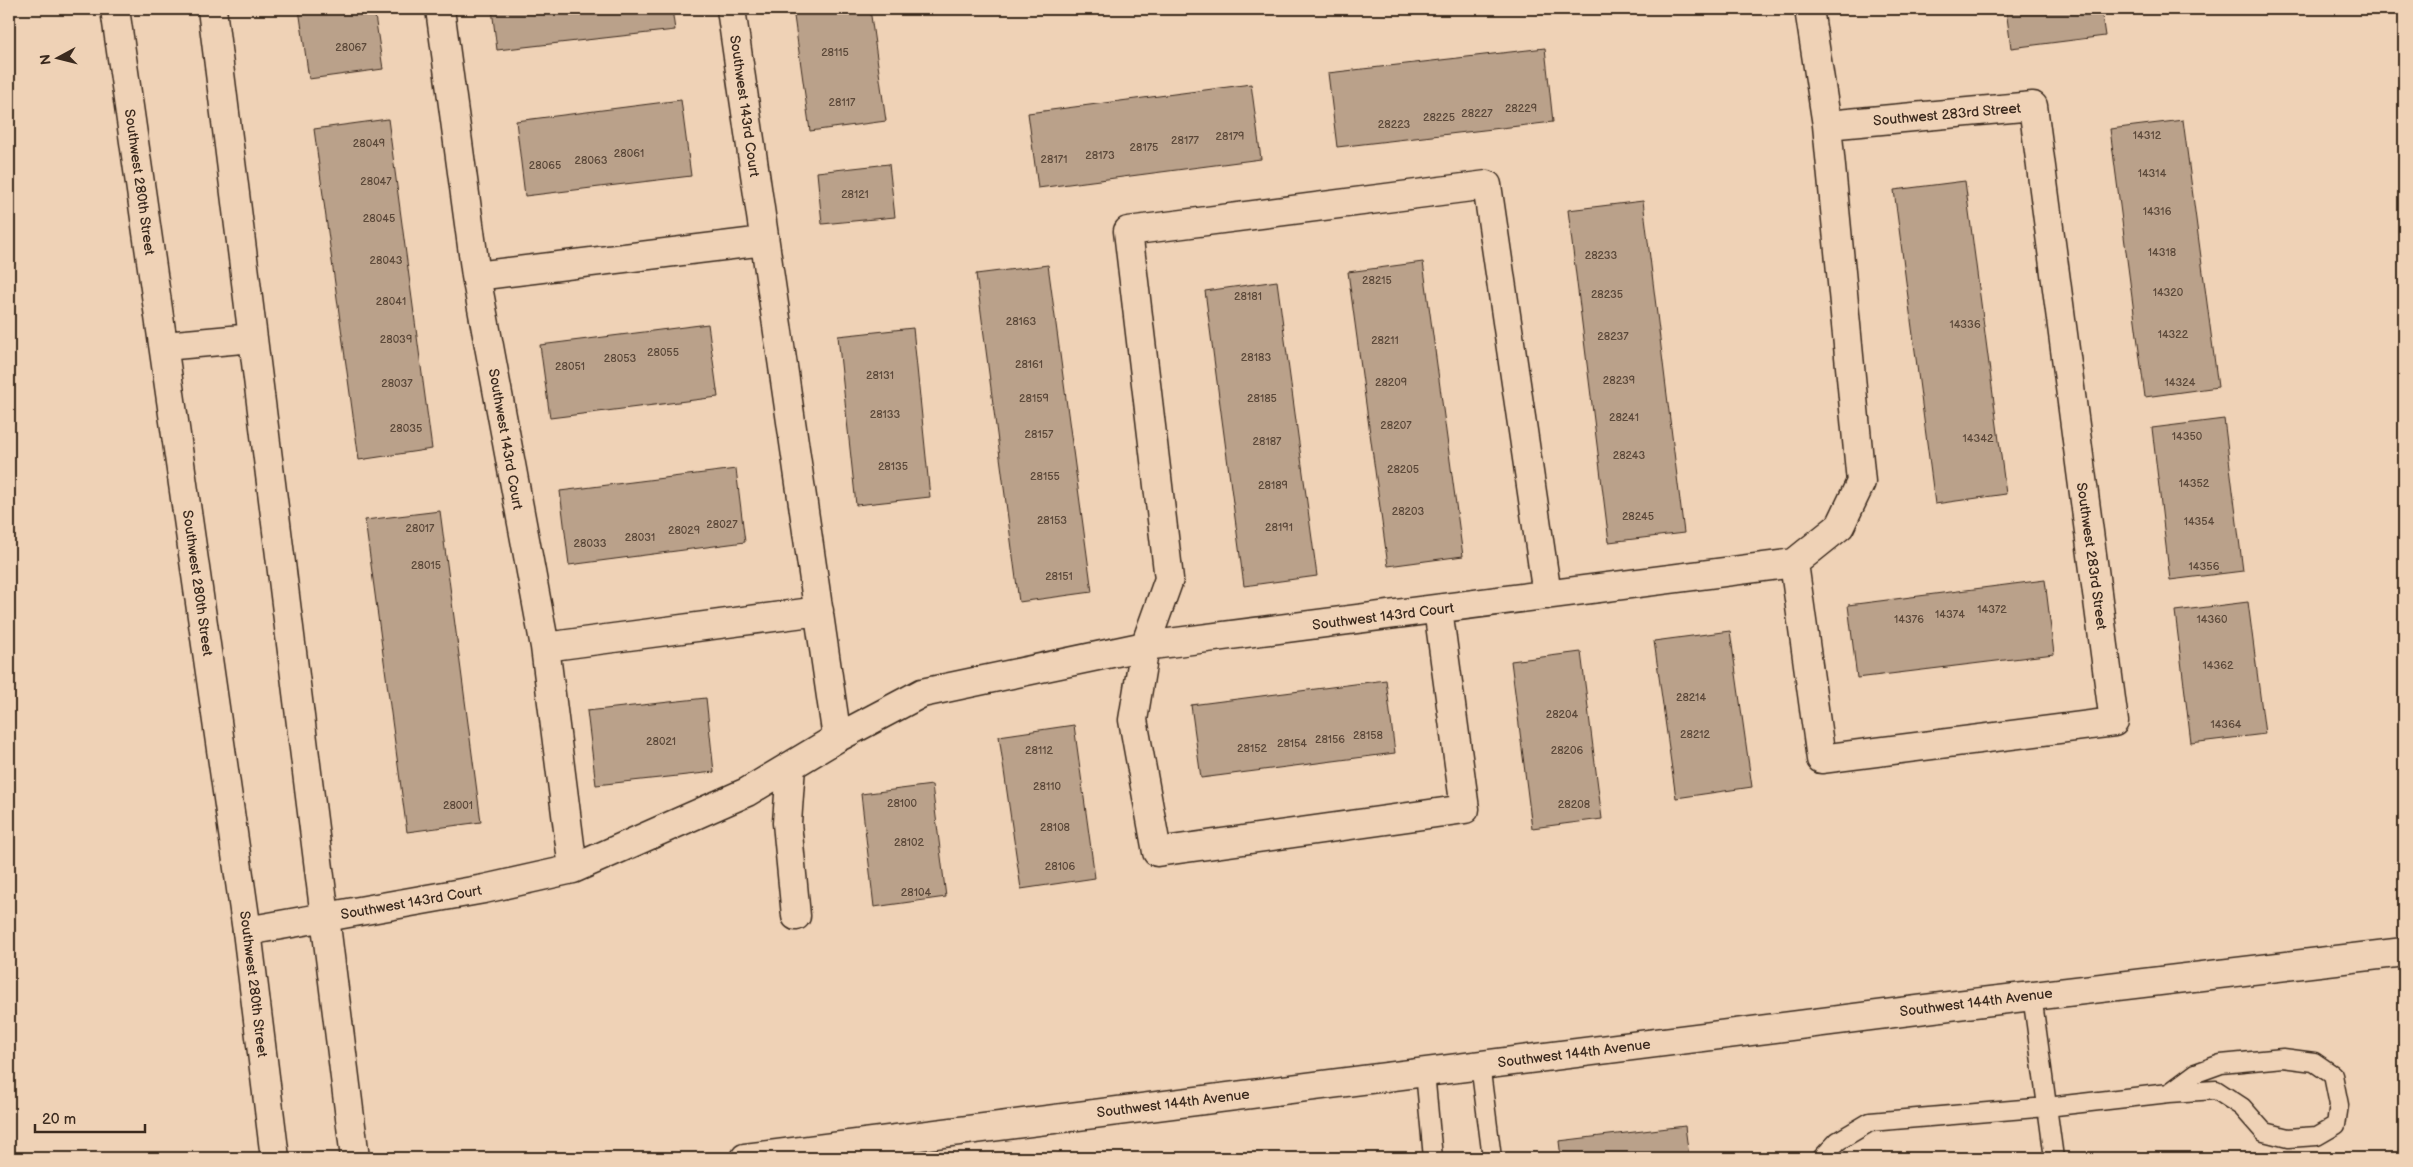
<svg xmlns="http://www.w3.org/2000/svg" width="2413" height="1167" viewBox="0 0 2413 1167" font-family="'Balsamiq Sans',sans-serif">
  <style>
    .building { fill: #baa18a; stroke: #3b2a1e }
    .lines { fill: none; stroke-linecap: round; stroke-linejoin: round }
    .service-casing { stroke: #3b2a1e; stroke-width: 21 }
    .minor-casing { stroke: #3b2a1e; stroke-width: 31 }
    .tertiary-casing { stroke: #3b2a1e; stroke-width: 31 }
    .service { stroke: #efd2b6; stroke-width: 18 }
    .minor { stroke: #efd2b6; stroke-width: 28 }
    .tertiary { stroke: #efd2b6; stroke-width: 28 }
    .labels { text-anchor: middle; stroke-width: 4.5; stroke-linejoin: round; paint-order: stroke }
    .number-label { font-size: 11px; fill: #5b4839 }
    .street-label { font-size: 14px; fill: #3b2a1e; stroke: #efd2b6 }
  </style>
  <rect width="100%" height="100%" fill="#efd2b6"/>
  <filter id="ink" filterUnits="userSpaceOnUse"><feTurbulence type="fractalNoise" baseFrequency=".02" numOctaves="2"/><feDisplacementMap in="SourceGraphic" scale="10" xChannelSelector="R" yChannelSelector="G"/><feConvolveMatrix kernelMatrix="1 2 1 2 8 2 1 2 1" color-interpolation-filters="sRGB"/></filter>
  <g filter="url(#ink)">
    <path class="building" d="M299 9H374L383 69 309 79Z
      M492 9H672L675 30 497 50Z
      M793 9H870L886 121 810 131Z
      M2006 9H2101L2105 36 2011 48Z
      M1545 48 1553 122 1337 147 1328 73Z
      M1251 84 1261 159 1038 188 1028 113Z
      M681 100 691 176 525 196 516 121Z
      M388 119 432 449 359 460 314 129Z
      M2183 120 2218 387 2145 397 2110 129Z
      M889 164 895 217 822 224 817 172Z
      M1965 181 2006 494 1935 504 1894 190Z
      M1643 201 1684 533 1609 542 1568 210Z
      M1423 262 1463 556 1388 566 1348 272Z
      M1048 265 1092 592 1019 602 976 274Z
      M1277 281 1317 576 1244 586 1205 291Z
      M708 324 718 397 550 418 540 345Z
      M913 328 930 497 856 505 838 336Z
      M2224 419 2243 571 2170 580 2152 428Z
      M736 469 745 542 569 565 560 491Z
      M440 511 481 822 407 832 365 520Z
      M2045 580 2054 654 1857 678 1848 605Z
      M2248 602 2265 734 2191 743 2175 611Z
      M1730 631 1752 787 1676 798 1654 641Z
      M1581 652 1602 819 1532 828 1511 661Z
      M1386 680 1395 753 1201 778 1191 705Z
      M706 698 714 772 596 785 587 711Z
      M1074 725 1095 878 1021 889 999 736Z
      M932 785 946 897 874 907 861 794Z
      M1685 1126 1689 1158H1561L1559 1141Z
      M2205 1154 2206 1158H2169Z"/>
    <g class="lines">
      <defs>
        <path id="service" d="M2032 995 2054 1158
          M1480 1064 1492 1158
          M1425 1072 1433 1158
          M1822 1158 1838 1141 1870 1122 2047 1107 2169 1093 2216 1090 2242 1107 2264 1132 2288 1138 2317 1136 2336 1125 2339 1105 2333 1075 2314 1062 2283 1058 2221 1064 2196 1073 2169 1093"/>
        <path id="minor" d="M440 9 476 276 545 647 573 869
          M731 9 837 738
          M476 276 764 241
          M1794 563 1821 759 2114 722 2033 106 1827 125
          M1438 609 1465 809 1157 852 1133 720 1145 646 1169 579 1128 231 1487 185 1547 595
          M545 647 819 611
          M791 766 787 823 796 916
          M247 931 484 889 573 869 747 792 837 738 922 693 1145 646 1794 563 1840 526 1861 482 1827 125 1809 9"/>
        <path id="tertiary" d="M115 9 247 931 275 1158
          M212 9 355 1158
          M164 346 253 338
          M745 1158 1957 1005 2404 952"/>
      </defs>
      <use href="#service" class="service-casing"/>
      <use href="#minor" class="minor-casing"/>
      <use href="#tertiary" class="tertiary-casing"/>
      <use href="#service" class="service"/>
      <use href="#minor" class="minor"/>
      <use href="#tertiary" class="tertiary"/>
    </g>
  </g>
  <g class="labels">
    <g class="number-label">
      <text x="351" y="51">28067</text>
      <text x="835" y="56">28115</text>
      <text x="842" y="106">28117</text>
      <text x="1521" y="112">28229</text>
      <text x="1477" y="117">28227</text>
      <text x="1439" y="121">28225</text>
      <text x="1394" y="128">28223</text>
      <text x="2147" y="139">14312</text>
      <text x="1230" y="140">28179</text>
      <text x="1185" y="144">28177</text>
      <text x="369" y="147">28049</text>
      <text x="1144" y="151">28175</text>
      <text x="629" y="157">28061</text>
      <text x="1100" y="159">28173</text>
      <text x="1054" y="163">28171</text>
      <text x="591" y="164">28063</text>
      <text x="545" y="169">28065</text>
      <text x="2152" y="177">14314</text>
      <text x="376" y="185">28047</text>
      <text x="855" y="198">28121</text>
      <text x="2157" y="215">14316</text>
      <text x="379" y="222">28045</text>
      <text x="2162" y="256">14318</text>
      <text x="1601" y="259">28233</text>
      <text x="386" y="264">28043</text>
      <text x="1377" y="284">28215</text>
      <text x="2168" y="296">14320</text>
      <text x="1607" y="298">28235</text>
      <text x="1248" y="300">28181</text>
      <text x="391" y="305">28041</text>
      <text x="1021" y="325">28163</text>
      <text x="1965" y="328">14336</text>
      <text x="2173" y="338">14322</text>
      <text x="1613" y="340">28237</text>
      <text x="396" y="343">28039</text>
      <text x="1385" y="344">28211</text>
      <text x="663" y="356">28055</text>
      <text x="1256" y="361">28183</text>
      <text x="620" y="362">28053</text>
      <text x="1029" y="368">28161</text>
      <text x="570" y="370">28051</text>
      <text x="880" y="379">28131</text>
      <text x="1619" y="384">28239</text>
      <text x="1391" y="386">28209</text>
      <text x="2180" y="386">14324</text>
      <text x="397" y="387">28037</text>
      <text x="1034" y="402">28159</text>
      <text x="1262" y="402">28185</text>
      <text x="885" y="418">28133</text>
      <text x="1624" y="421">28241</text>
      <text x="1396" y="429">28207</text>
      <text x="406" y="432">28035</text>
      <text x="1039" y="438">28157</text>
      <text x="2187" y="440">14350</text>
      <text x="1978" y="442">14342</text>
      <text x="1267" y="445">28187</text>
      <text x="1629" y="459">28243</text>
      <text x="893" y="470">28135</text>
      <text x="1403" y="473">28205</text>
      <text x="1045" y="480">28155</text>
      <text x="2194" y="487">14352</text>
      <text x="1273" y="489">28189</text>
      <text x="1408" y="515">28203</text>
      <text x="1638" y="520">28245</text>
      <text x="1052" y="524">28153</text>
      <text x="2199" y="525">14354</text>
      <text x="722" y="528">28027</text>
      <text x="1279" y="531">28191</text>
      <text x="420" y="532">28017</text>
      <text x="684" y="534">28029</text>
      <text x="640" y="541">28031</text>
      <text x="590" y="547">28033</text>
      <text x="426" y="569">28015</text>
      <text x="2204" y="570">14356</text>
      <text x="1059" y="580">28151</text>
      <text x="1992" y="613">14372</text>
      <text x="1950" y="618">14374</text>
      <text x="1909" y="623">14376</text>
      <text x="2212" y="623">14360</text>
      <text x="2218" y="669">14362</text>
      <text x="1691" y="701">28214</text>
      <text x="1562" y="718">28204</text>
      <text x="2226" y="728">14364</text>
      <text x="1695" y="738">28212</text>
      <text x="1368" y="739">28158</text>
      <text x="1330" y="743">28156</text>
      <text x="661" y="745">28021</text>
      <text x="1292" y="747">28154</text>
      <text x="1252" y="752">28152</text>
      <text x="1039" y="754">28112</text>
      <text x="1567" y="754">28206</text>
      <text x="1047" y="790">28110</text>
      <text x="902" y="807">28100</text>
      <text x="1574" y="808">28208</text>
      <text x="458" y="809">28001</text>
      <text x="1055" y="831">28108</text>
      <text x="909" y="846">28102</text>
      <text x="1060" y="870">28106</text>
      <text x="916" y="896">28104</text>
    </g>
    <g class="street-label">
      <text transform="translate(745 106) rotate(82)" y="5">Southwest 143rd Court</text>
      <text transform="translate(1947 114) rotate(-5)" y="5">Southwest 283rd Street</text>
      <text transform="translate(140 182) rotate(82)" y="5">Southwest 280th Street</text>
      <text transform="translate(506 439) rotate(80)" y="5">Southwest 143rd Court</text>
      <text transform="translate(2092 556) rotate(82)" y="5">Southwest 283rd Street</text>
      <text transform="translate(198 583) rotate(82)" y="5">Southwest 280th Street</text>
      <text transform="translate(1383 616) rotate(-7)" y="5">Southwest 143rd Court</text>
      <text transform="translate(411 902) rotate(-10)" y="5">Southwest 143rd Court</text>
      <text transform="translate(254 984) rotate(83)" y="5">Southwest 280th Street</text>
      <text transform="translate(1976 1002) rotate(-7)" y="5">Southwest 144th Avenue</text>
      <text transform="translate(1574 1053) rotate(-7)" y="5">Southwest 144th Avenue</text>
      <text transform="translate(1173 1103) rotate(-7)" y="5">Southwest 144th Avenue</text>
    </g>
  </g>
  <rect width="2413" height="1167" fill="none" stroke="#efd2b6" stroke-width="30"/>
  <rect x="15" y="15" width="2383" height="1137" fill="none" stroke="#3b2a1e" stroke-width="2" filter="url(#ink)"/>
  <g transform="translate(58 58) rotate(263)" stroke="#efd2b6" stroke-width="4" paint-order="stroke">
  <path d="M0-4L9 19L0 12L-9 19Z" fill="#3b2a1e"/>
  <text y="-8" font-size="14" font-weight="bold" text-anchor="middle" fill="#3b2a1e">N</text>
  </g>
  <path d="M35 1124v8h110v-8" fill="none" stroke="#3b2a1e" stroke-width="2.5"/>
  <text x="42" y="1124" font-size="15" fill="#3b2a1e" stroke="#efd2b6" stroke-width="4" paint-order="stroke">20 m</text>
</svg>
